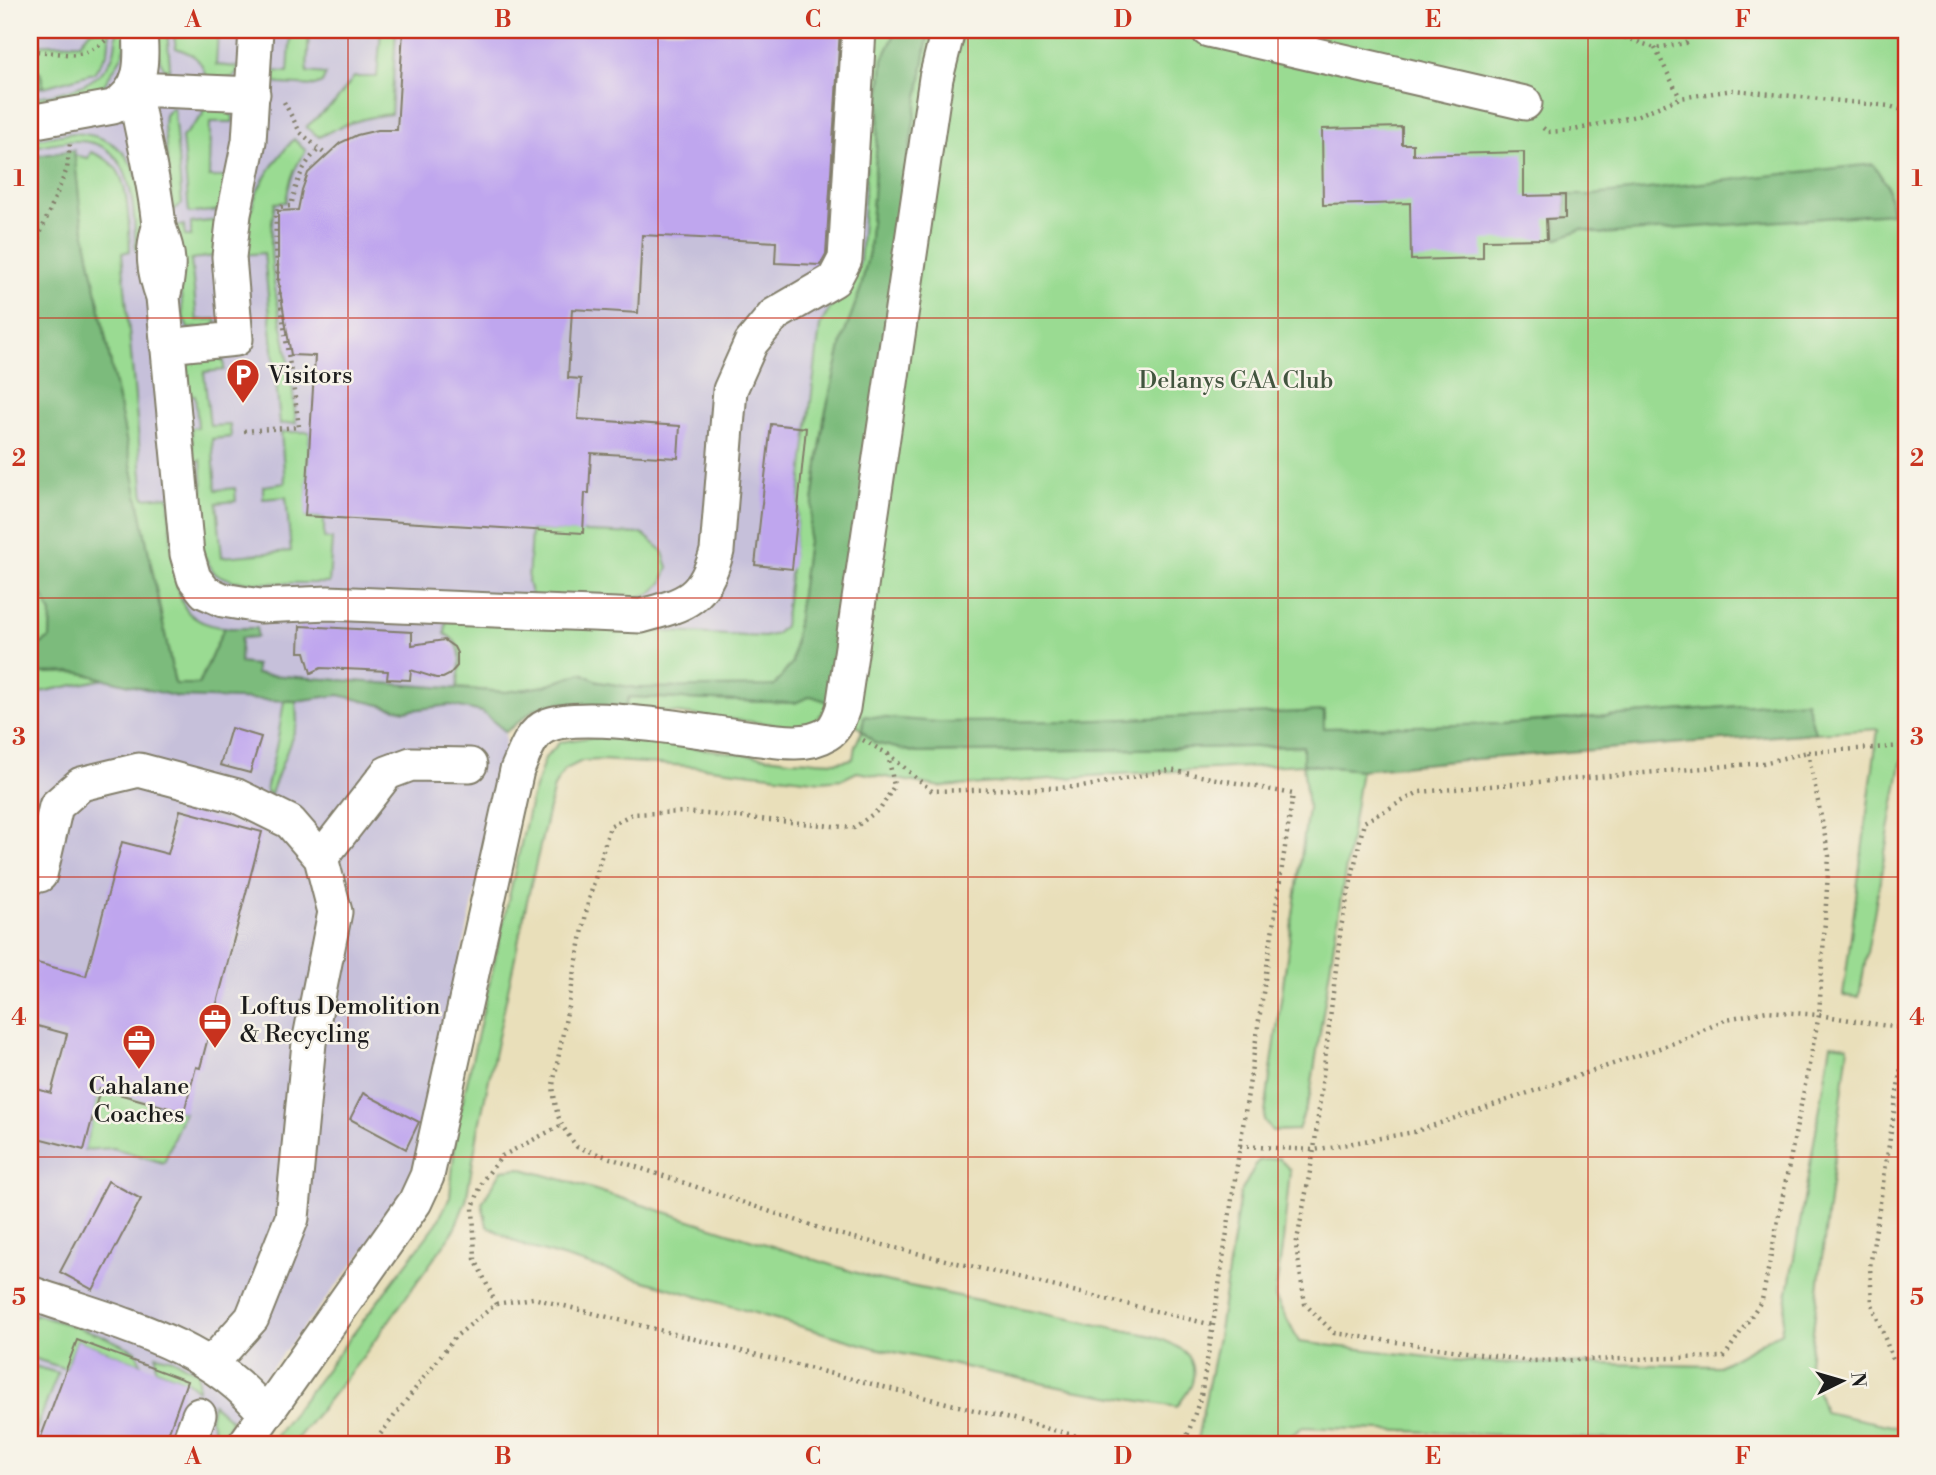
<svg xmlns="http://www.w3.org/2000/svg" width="1936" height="1475" viewBox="0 0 1936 1475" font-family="'Libre Bodoni',serif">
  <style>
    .industrial { fill: #c6c0da }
    .green { fill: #9adb92; stroke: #5b7c57; stroke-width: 2 }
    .forest { fill: #7bbb7c; stroke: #4c6c4c; stroke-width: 2 }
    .building { fill: #bfa6ee }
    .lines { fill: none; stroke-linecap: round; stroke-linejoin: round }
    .minor-casing { stroke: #827e6b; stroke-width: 37 }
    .path { stroke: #827e6b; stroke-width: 4.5; stroke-dasharray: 2 5; stroke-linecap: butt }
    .minor { stroke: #fff; stroke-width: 33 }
    .grid { fill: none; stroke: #c8321e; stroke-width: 2; stroke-opacity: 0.55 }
    .labels { text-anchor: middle; stroke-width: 5; stroke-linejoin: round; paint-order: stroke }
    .poi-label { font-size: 24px; fill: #1c1c1c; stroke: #f7f3e8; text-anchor: start }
    .park-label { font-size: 24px; fill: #42553f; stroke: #f7f3e8 }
    .neatline { fill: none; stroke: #c8321e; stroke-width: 2.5 }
    .grid-label { font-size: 23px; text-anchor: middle; font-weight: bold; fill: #c8321e }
  </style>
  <rect width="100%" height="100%" fill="#f7f3e8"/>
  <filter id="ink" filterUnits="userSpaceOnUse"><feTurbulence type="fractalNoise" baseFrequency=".0143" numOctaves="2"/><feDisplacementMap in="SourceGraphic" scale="14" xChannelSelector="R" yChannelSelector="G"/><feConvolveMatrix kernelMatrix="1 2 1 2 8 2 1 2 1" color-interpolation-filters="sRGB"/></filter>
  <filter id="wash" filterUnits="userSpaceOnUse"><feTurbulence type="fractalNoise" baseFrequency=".00686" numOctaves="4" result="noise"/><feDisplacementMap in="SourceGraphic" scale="28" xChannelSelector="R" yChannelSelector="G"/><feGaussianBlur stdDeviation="1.57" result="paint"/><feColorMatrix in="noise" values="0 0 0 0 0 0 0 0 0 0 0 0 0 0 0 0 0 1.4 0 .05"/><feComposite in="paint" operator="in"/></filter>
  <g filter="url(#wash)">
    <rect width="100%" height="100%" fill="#e9dfba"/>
    <path class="industrial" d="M30 30H929L822 679 506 692 505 762 414 1165 399 1199 375 1237 270 1370 224 1432 217 1445H30Z"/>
    <path class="green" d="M91 30H110L108 52 94 73 44 87 40 72 30 65V45L80 43Z
      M117 30H127L124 53 104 85 84 97 30 108V98C61 93 103 87 114 52 116 45 116 37 117 30Z
      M156 30H167L170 67 168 72C156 61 157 45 156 30Z
      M173 30H218L216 65 238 67 237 73 232 78 206 79C203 60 194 54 176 48Z
      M291 30H309L307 72 326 74 322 83 315 86 280 84C272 83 269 79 268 71L288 72Z
      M381 30H396L391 114C364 117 343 124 319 137L306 127 335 102 354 77H377Z
      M876 30H897L883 59 869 251 861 288 843 338 824 419 792 663 774 686 759 688H636L599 682 582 673 545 686 506 692 457 688C459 668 467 644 445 634L446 620 764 637 776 634 784 626 820 326C831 303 848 285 860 263Z
      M929 30H1906V747L1901 764 1859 997 1843 996 1878 729 1815 733 1806 701 1501 724 878 743 917 753 1303 746V764L1361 770 1310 1096 1298 1130 1272 1131 1264 1120 1308 808 1303 764 1119 774 941 787 857 772 843 779 821 781 702 767 601 760 582 761 564 770 554 787 527 901 479 1126 466 1201 453 1232 362 1358 292 1445H269L437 1223 450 1197 456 1130 531 800 545 758 560 742 585 738H619L790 760 837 762 853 759 855 746 862 731 843 708 832 703 813 723 795 727 625 707 629 697 795 703 889 317 897 225Z
      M204 107C217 107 226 106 233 117V122H210L209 177H232L225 210 189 213 182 137 202 116Z
      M171 108 174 110 182 204 172 211 164 125 165 115Z
      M73 133C145 136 141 194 147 250L136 251C133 207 136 139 74 141 59 141 44 145 30 148V140Z
      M294 139 306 151C294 167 289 182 286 202L275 203C263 260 281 313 290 369 293 387 294 405 296 423L280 424 264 253 242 255C250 201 257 180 294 139Z
      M91 152C101 156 110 160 117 170 129 187 129 230 130 251L122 253 144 498 169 496C171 524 171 594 189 613 199 623 211 625 224 628L199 684H175L81 215 74 155 88 158Z
      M221 220 215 256 191 259 197 320 216 319 217 322 210 327 188 329 183 317 175 227 184 225 185 236H191V223Z
      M218 357 224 361V370L204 372 210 426 230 425 231 437 212 439 216 490 235 488 236 501 217 503 222 557 291 551 286 497 263 499V486L285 483 281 432H310L306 516 324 518V539H332L329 583H260L234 581 215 574 202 553 196 493 203 492 201 460 194 461 191 428 198 427 195 395H189L187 366 191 360Z
      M531 530 643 534 662 550 668 567 662 583 650 594 629 599 532 597 528 582Z
      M30 568 51 614 50 638 30 651Z
      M77 672 105 679 30 694V677L40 673Z
      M284 701H296L297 724 270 796 266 791 278 738Z
      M1831 1044 1848 1046 1809 1363 1824 1412 1906 1429V1445L1706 1443 1302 1427 1280 1445H1196L1218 1337 1240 1194 1258 1161 1279 1158 1290 1170 1283 1241 1275 1297 1299 1342 1473 1362 1719 1366 1781 1332Z
      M100 1089 184 1112 164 1163 113 1148 84 1150Z
      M519 1168 567 1181 876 1279 1153 1336C1175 1344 1200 1353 1192 1383 1190 1391 1181 1400 1177 1407L1073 1390 875 1348 524 1246 487 1226 482 1203 502 1170Z
      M34 1314 99 1334 136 1351 141 1364 77 1340 66 1369 30 1357V1325Z
      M156 1355 173 1359 198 1372V1390L187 1381 156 1369Z
      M30 1365 58 1373 30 1445Z
      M213 1404 232 1421 217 1445H207L214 1429 210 1419Z"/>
    <path class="forest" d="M897 30H929L897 225 889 317 831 703 811 696 795 703 629 697 625 707 560 703 535 709 506 732 482 712 450 705 405 711 339 695 296 701 178 697 77 672 40 673 30 677V651L50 638 51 614 30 568V157L74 150 81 215 175 684H199L224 628H257V637L241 638 240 663 256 665V674L506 692 545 686 582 673 599 682 636 688 774 686 792 663 824 419 843 338 861 288 869 251 883 59Z
      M30 65 40 72 44 87 30 89Z
      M1873 164 1887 185 1892 213 1602 234 1582 229 1556 239 1555 218H1565V195H1593Z
      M1806 701 1815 733 1464 760 1361 770 1303 764V746L917 753 875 743 862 731 864 716 938 722 1074 721 1324 711V728L1501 724Z"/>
    <g id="blocks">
      <path class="building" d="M403 30H840L826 254 820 265 775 263 776 242 642 235 638 313 572 309 568 378 581 379 578 419 680 426 678 458 591 453 589 493H585L583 533 305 516 315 356 291 355 278 279V211L298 210 302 190 308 173 340 143 357 135 378 130H397Z
        M1402 127V144H1413V155L1524 152V196L1565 195V218L1546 219 1547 239 1483 240V258L1411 260 1410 203 1323 205 1322 129Z
        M771 424 806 428 792 569 755 565Z
        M300 626 412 632V645L444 640 454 647 457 653V666L449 675 443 678H436L411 670 410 680 387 679 388 671 321 668 311 673 305 652H299Z
        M231 728 261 737 250 773 220 765Z
        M180 810 262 832 200 1068 196 1067 184 1112 100 1089 84 1150 30 1136V1087L51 1093 67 1034 30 1024V961L86 976 122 842 168 854Z
        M363 1093 419 1122 406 1149 350 1119Z
        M108 1181 141 1199 93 1290 60 1272Z
        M77 1340 187 1381 164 1445H38Z"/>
    </g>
  </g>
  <g filter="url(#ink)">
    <use href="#blocks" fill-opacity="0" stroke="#827e6b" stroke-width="2"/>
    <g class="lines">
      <defs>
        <path id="minor" d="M1208 30 1525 103
          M30 122 113 107C144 89 142 61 140 30
          M159 227C155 180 142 136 134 89L253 94
          M159 227C170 255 171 268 163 297 154 272 151 253 159 227Z
          M163 297 187 554 194 578 205 592 223 600 260 606 328 603 641 616C687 604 704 599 717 551L730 390 751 343 774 315 834 280 845 259 859 30
          M167 346 236 339 229 257 234 214 249 141 256 30
          M321 858 387 773 411 764 470 765
          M40 875 56 806 81 784 139 770 237 796 290 822 321 858 335 912 309 1043 292 1218 252 1318 211 1364
          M30 1293C112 1322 209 1342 265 1414
          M188 1445 199 1415
          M244 1445 415 1202 427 1176 517 770C524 755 530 733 546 726 582 709 709 733 753 738 777 741 806 747 827 734 836 729 840 717 843 708L936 78 948 30"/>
      </defs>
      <use href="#minor" class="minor-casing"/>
      <path class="path" d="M1605 30 1655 48 1686 43 1696 30
        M1655 48 1680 98
        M30 51C65 51 81 65 110 36
        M284 102 300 132 326 155
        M1543 128 1548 132 1574 130 1636 116 1680 98 1733 90 1889 106 1906 111
        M30 258 67 169 70 144
        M244 431 299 427C290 355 273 285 276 212L278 207 291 206C297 182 301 166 319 149
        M863 740 888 754 932 791 1082 787 1170 770 1293 794 1213 1325 1201 1396 1184 1445
        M1808 752 1829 856 1819 1015 1762 1300 1724 1357 1529 1361 1334 1333 1305 1304 1296 1246 1314 1150 1341 927 1364 822 1419 792 1763 763Z
        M1808 752 1906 746
        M888 754 894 786 881 808 854 828 684 812 632 814 610 826 588 903 553 1085C556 1116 558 1122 577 1147L834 1233 1213 1325
        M1906 1035 1870 1267 1872 1304 1893 1360 1906 1370
        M1240 1146 1314 1150 1414 1132 1680 1041 1727 1019 1767 1011 1819 1015 1906 1029
        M496 1304 475 1259 473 1207 483 1180 502 1156 560 1126
        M372 1445 455 1337 496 1304 533 1298 1112 1445"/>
      <use href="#minor" class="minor"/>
    </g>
  </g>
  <path class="grid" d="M348 30V1445M658 30V1445M968 30V1445M1278 30V1445M1588 30V1445M30 318H1906M30 598H1906M30 877H1906M30 1157H1906"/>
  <defs>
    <symbol id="parking-pin" viewBox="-11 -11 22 30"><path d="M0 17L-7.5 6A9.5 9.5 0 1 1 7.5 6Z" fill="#c8321e" stroke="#f7f3e8"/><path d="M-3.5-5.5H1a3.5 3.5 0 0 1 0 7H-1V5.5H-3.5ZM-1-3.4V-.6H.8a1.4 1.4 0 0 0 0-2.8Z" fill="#fff"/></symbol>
    <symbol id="office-pin" viewBox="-11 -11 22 30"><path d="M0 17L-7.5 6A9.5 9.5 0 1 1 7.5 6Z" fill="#c8321e" stroke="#f7f3e8"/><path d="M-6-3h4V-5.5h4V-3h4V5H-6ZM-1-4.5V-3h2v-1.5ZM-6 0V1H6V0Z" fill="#fff"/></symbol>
  </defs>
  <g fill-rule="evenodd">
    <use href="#parking-pin" x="224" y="356" width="38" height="52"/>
    <use href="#office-pin" x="196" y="1001" width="38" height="52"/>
    <use href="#office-pin" x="120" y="1022" width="38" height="52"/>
  </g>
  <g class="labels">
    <g class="poi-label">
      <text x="268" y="383">Visitors</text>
      <text x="240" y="1014">Loftus Demolition<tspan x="240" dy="28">&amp; Recycling</tspan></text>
      <text x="139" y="1094" text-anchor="middle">Cahalane<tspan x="139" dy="28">Coaches</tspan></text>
    </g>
    <g class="park-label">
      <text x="1236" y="388">Delanys GAA Club</text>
    </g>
  </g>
  <rect width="1936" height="1475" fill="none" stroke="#f7f3e8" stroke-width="77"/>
  <g transform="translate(1842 1381) rotate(85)" stroke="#f7f3e8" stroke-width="5" paint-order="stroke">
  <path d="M0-5L12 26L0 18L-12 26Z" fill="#1c1c1c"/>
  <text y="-10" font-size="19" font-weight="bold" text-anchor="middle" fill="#1c1c1c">N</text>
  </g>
  <rect x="38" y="38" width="1860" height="1398" class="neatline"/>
  <g class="grid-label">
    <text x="193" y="27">A</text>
    <text x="503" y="27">B</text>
    <text x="813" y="27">C</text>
    <text x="1123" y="27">D</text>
    <text x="1433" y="27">E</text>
    <text x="1743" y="27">F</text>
    <text x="19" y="186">1</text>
    <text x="1917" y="186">1</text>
    <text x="19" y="466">2</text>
    <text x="1917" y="466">2</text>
    <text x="19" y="745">3</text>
    <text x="1917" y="745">3</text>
    <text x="19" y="1025">4</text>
    <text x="1917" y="1025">4</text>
    <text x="19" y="1305">5</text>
    <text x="1917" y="1305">5</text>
    <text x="193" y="1464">A</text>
    <text x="503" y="1464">B</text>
    <text x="813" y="1464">C</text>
    <text x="1123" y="1464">D</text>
    <text x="1433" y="1464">E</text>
    <text x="1743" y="1464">F</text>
  </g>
</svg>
